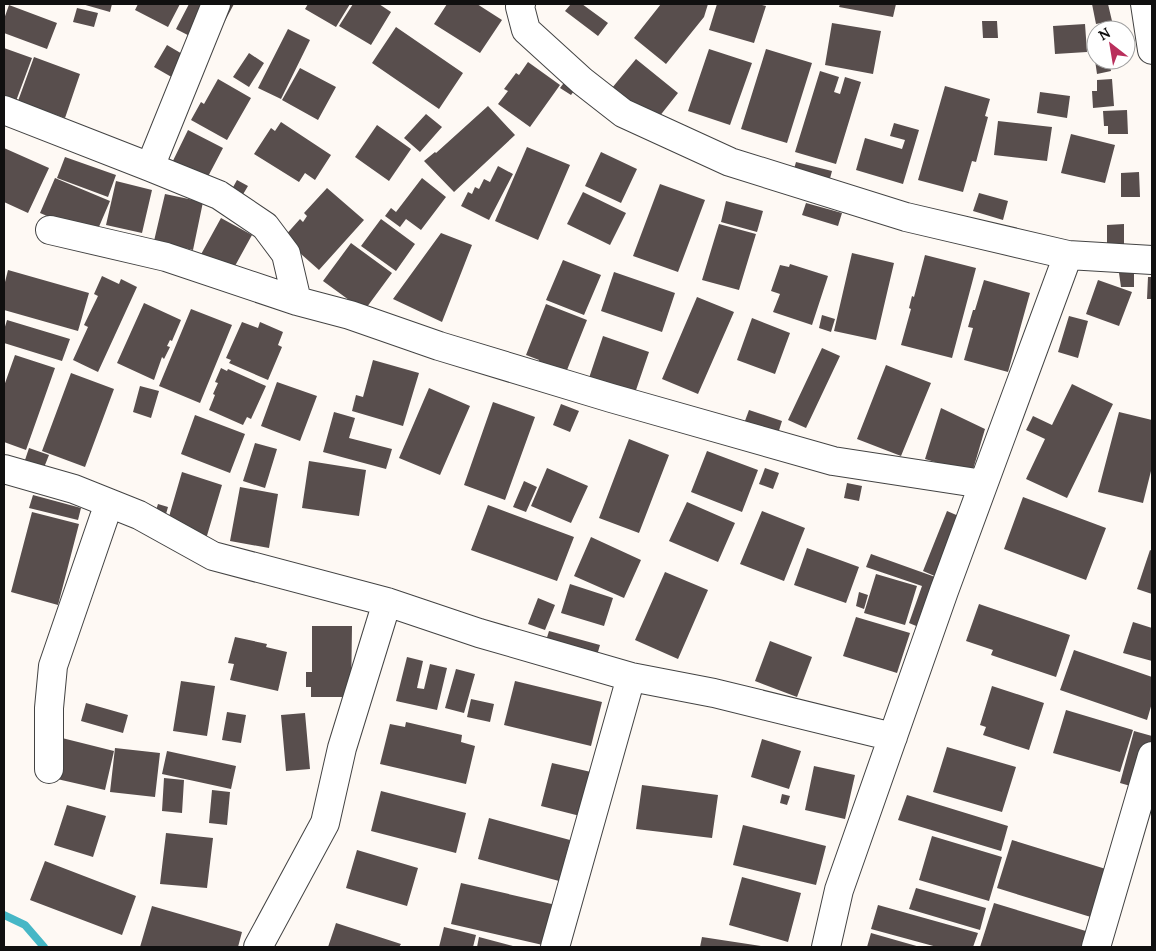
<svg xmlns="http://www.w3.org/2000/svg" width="1156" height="951" viewBox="0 0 1156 951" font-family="Lora,serif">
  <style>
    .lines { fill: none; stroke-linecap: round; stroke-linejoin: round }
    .stream { stroke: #46b7c6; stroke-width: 8 }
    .building { fill: #584e4d }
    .minor-casing { stroke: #434343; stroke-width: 30 }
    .minor { stroke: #fff; stroke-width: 28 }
  </style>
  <rect width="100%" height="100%" fill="#fef9f4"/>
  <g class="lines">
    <path class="stream" d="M4 915 25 925 44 947"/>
  </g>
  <path class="building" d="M82 4H112L110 12Z
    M138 4H180L168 27 135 10Z
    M189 4H234L211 47 176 29Z
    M308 4H350L336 27 305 9Z
    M353 4H379L391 12 371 45 339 26Z
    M447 4H477L502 20 480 53 434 24Z
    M571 4H582L608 23 598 36 565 11Z
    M661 4H708L704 17 666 64 634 38Z
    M717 4H758L766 6 754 43 709 30Z
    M840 4H896L893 17 839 7Z
    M1092 4H1108L1112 21 1096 24Z
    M9 5 57 23 47 49 4 33V19Z
    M77 8 98 13 94 27 73 22Z
    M982 21H997L998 38H983Z
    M832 23 881 31 873 74 825 65Z
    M1085 24 1087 52 1055 54 1053 26Z
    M396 27 463 73 439 109 372 63Z
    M288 29 310 40 281 99 258 88Z
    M167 45 201 65 189 87 154 67Z
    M4 48 32 58 16 101 4 96Z
    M709 49 752 63 730 125 688 111Z
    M766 49 812 63 787 143 741 129Z
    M249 53 264 63 249 87 233 77Z
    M34 57 80 74 65 118 18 101Z
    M636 59 678 93 655 122 612 88Z
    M1095 60H1109L1111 71 1097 74Z
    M528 62 560 85 530 127 498 104 508 91 504 89 516 73 519 75Z
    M300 68 336 87 318 120 282 100Z
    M820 71 839 77 834 92 840 94 845 77 861 82 836 164 795 152Z
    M569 76 579 84 571 95 560 88Z
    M218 79 251 98 227 140 191 120 201 102 204 104Z
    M1112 79 1114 106 1093 108 1092 91H1097V80Z
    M945 86 990 99 985 116 988 117 976 162 972 161 963 192 918 180Z
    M1040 92 1070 96 1067 118 1037 113Z
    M488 106 515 135 454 192 424 161 435 152 436 153Z
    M1127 110 1128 134H1108V126H1104L1103 111Z
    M426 114 442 127 420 152 404 138Z
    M998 121 1052 127 1047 161 994 155Z
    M281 122 331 155 315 180 305 173 299 182 254 154 271 128 275 131Z
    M894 123 919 130 903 184 856 170 865 138 902 149 905 140 890 136Z
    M377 125 411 149 389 181 355 157Z
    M188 130 223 148 202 188 168 171Z
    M1071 134 1115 145 1105 183 1061 173Z
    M527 147 570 165 538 240 495 221Z
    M4 148 49 168 28 213 4 202Z
    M601 152 637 169 621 203 585 186Z
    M65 157 116 175 108 197 57 178Z
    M796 162 832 171 828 186 792 176Z
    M498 166 513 174 489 220 461 206 468 192 472 194 475 187 479 189 484 179 490 182Z
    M1139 172 1140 197H1121V173Z
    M55 178 110 201 95 236 40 213Z
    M422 178 446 197 421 230 406 219 400 227 385 216 391 208 396 212Z
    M237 180 248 186 236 206 226 200Z
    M116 181 152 190 142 233 106 225Z
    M660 184 705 200 678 272 633 256Z
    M327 188 364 220 319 270 283 238 300 219 303 222 307 216 304 213Z
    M583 192 626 213 610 245 567 224Z
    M979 193 1008 201 1003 220 973 211Z
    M165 194 203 202 193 250 154 241Z
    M726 201 763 211 757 232 721 222Z
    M806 203 842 213 838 226 802 215Z
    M221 218 252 235 230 275 199 258Z
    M381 219 415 244 396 271 361 246Z
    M719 224 756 234 739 290 702 280Z
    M1124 224V244H1107V225Z
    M441 233 472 245 442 322 393 299Z
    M351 243 392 273 364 311 323 281Z
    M852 253 894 263 876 340 834 331Z
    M925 255 976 268 952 358 901 345 911 309 909 308 912 296 914 297Z
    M563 260 601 275 584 315 546 300Z
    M790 264 828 276 812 325 773 312 780 294 771 291 780 265 789 267Z
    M8 270 89 293 78 331 4 310V286Z
    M614 272 675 293 662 332 601 311Z
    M1119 273H1134V287H1121Z
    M102 276 119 284 121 279 137 287 98 372 73 360 88 327 84 325 98 296 94 294Z
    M1148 277H1152V299H1147Z
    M984 280 1030 293 1008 372 964 360 973 328 968 327 973 310H975Z
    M1098 280 1132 292 1119 326 1086 314Z
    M697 297 734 312 698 394 662 379Z
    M144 303 181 320 172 341 170 340 167 346 170 347 164 359 162 357 154 380 117 363Z
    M546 304 587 320 565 375 537 365 539 360 526 355Z
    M191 309 232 325 200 403 159 386Z
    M822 315 835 319 831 332 819 328Z
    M1069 316 1088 321 1078 358 1058 352Z
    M752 318 790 333 775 374 737 360Z
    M7 320 70 339 62 361 4 343V330Z
    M242 322 258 328 260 322 283 332 278 345 282 347 268 380 229 363 231 360 226 358Z
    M603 336 649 352 635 393 589 378Z
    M822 348 840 356 806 428 788 420Z
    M15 355 55 368 26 450 4 442V386Z
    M373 360 419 373 403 426 352 411 356 395 363 397Z
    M886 365 931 383 901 456 857 439Z
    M221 368 227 371 228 369 266 386 251 419 247 417 243 425 209 410 215 395 213 394 218 383 215 382Z
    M71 373 114 389 85 467 42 451Z
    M277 382 317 396 300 441 261 426Z
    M1072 384 1113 404 1067 498 1026 479 1045 439 1026 430 1033 416 1052 425Z
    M140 386 159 391 151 418 133 412Z
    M429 388 470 406 440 475 399 458Z
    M493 402 535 417 505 500 464 485Z
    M561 404 579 411 570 432 553 425Z
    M941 408 985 429 972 473 925 459Z
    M749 410 782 421 776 440 742 429Z
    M334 412 355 418 349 438 392 449 386 469 323 452Z
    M1119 412 1152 420V467L1143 503 1098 492Z
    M195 415 245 434 230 473 181 454Z
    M629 439 669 455 639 533 599 518Z
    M255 443 277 449 265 488 243 481Z
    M29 448 49 455 43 470 24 463Z
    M707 451 758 470 742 512 691 492Z
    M309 461 366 470 359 516 302 508Z
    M547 468 588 486 571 523 531 506Z
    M765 468 779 473 773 489 759 484Z
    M182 472 222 485 206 539 166 527Z
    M524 481 537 487 526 512 513 507Z
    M847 483 862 486 859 501 844 498Z
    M240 487 278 494 269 548 230 541Z
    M33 495 81 508 78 520 29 508Z
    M1023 497 1106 528 1086 580 1004 549Z
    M687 502 735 523 718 562 669 541Z
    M158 504 168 507 162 528 151 525Z
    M488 505 574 537 557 581 471 550Z
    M762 511 805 528 784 581 740 564Z
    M947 511 961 517 937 577 923 571Z
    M32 512 79 524 58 605 11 592Z
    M591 537 641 560 624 598 574 576Z
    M807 548 859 567 846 603 794 585Z
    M1150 550 1152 551V594L1137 589Z
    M871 554 938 578 921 628 909 623 922 586 866 567Z
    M665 572 708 590 678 659 635 640Z
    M876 574 917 586 905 625 864 613Z
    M570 584 613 598 604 626 561 613Z
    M859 592 868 595 864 609 856 606Z
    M538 598 555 605 545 630 528 624Z
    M979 604 1070 635 1056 677 991 655 993 650 966 641Z
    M856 617 910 633 897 673 843 656Z
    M1133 622 1152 628V661L1123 653Z
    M312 626H352L351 697H311V687H306V672H312Z
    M549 631 600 645 595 662 544 647Z
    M235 637 267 644 266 647 287 652 278 691 230 680 234 664 228 663Z
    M770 641 812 657 797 697 755 681Z
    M1074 650 1152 677V703L1147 720 1060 690Z
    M407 657 423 661 417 688 424 689 430 664 447 668 437 710 396 701Z
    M456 669 475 674 464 713 445 708Z
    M181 681 215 686 207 736 173 731Z
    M515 681 602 702 591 746 504 725Z
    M992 686 1044 703 1029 750 983 735 986 727 980 725Z
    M471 699 494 704 490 722 467 717Z
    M86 703 128 715 123 733 81 721Z
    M1066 710 1133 730 1120 772 1053 753Z
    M227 712 246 715 241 743 222 740Z
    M305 713 310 769 286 771 281 715Z
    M406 722 462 735 461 742 475 746 466 784 380 764 390 724 405 727Z
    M1134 731 1152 736V750L1141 789 1120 783Z
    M54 736 114 751 105 790 44 776Z
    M762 739 801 751 789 789 751 777Z
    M947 747 1016 767 1002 812 933 792Z
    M115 748 160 753 155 797 110 792Z
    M167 751 236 766 231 789 162 774Z
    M552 763 591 772 580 816 541 806Z
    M814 766 855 775 845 819 805 810Z
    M164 778 184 780 182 813 162 811Z
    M642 785 718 795 712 838 636 829Z
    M212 790 230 792 227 825 209 823Z
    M381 791 466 813 456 853 371 831Z
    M782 794 790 796 787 805 780 803Z
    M907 795 1008 826 1001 851 898 820Z
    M67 805 106 816 93 857 54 845Z
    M489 818 570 840 559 881 478 859Z
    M743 825 826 846 816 885 733 865Z
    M166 833 213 838 207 888 160 884Z
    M932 836 1002 857 989 901 919 880Z
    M1012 840 1109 870 1094 918 997 888Z
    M357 850 418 868 407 906 346 888Z
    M45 861 136 896 122 935 30 900Z
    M742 877 801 893 788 942 729 925Z
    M461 883 556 905 547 946 451 924Z
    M916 888 986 908 980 930 909 909Z
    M994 903 1089 932 1085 947H980Z
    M878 905 978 933 973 947H937L871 929Z
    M152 906 242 932 238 947H140Z
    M336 923 401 944 399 947H328Z
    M444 927 476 935 473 947H439Z
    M871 933 920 947H867Z
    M479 937 517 947H477Z
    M702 937 761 946V947H700Z"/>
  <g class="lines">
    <defs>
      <path id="minor" d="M521 4 520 7 526 30 582 81 623 113 730 162 906 217 1068 255 1152 260
        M1145 4 1152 50
        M4 110 150 167 219 195 265 226 286 254 297 301
        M150 167 216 4
        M50 230 166 257 297 301 350 315 439 346 611 398 833 461 983 484
        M4 469 74 489 139 515 213 556 387 602 479 633 631 677 714 693 893 737
        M49 769V708L53 666 109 503
        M258 947 325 823 342 748 387 602
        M555 947 631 677
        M826 947 839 890 944 591 1068 255
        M1096 947 1152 756"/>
    </defs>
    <use href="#minor" class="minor-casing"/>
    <use href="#minor" class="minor"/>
  </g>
  <rect width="1156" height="951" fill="none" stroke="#101010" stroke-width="10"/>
  <g transform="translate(1111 45) rotate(329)"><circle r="24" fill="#ffffff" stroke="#9f9f9f"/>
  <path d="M0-4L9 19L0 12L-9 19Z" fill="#b92f5c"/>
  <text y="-8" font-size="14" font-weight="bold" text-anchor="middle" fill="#101010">N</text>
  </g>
</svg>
